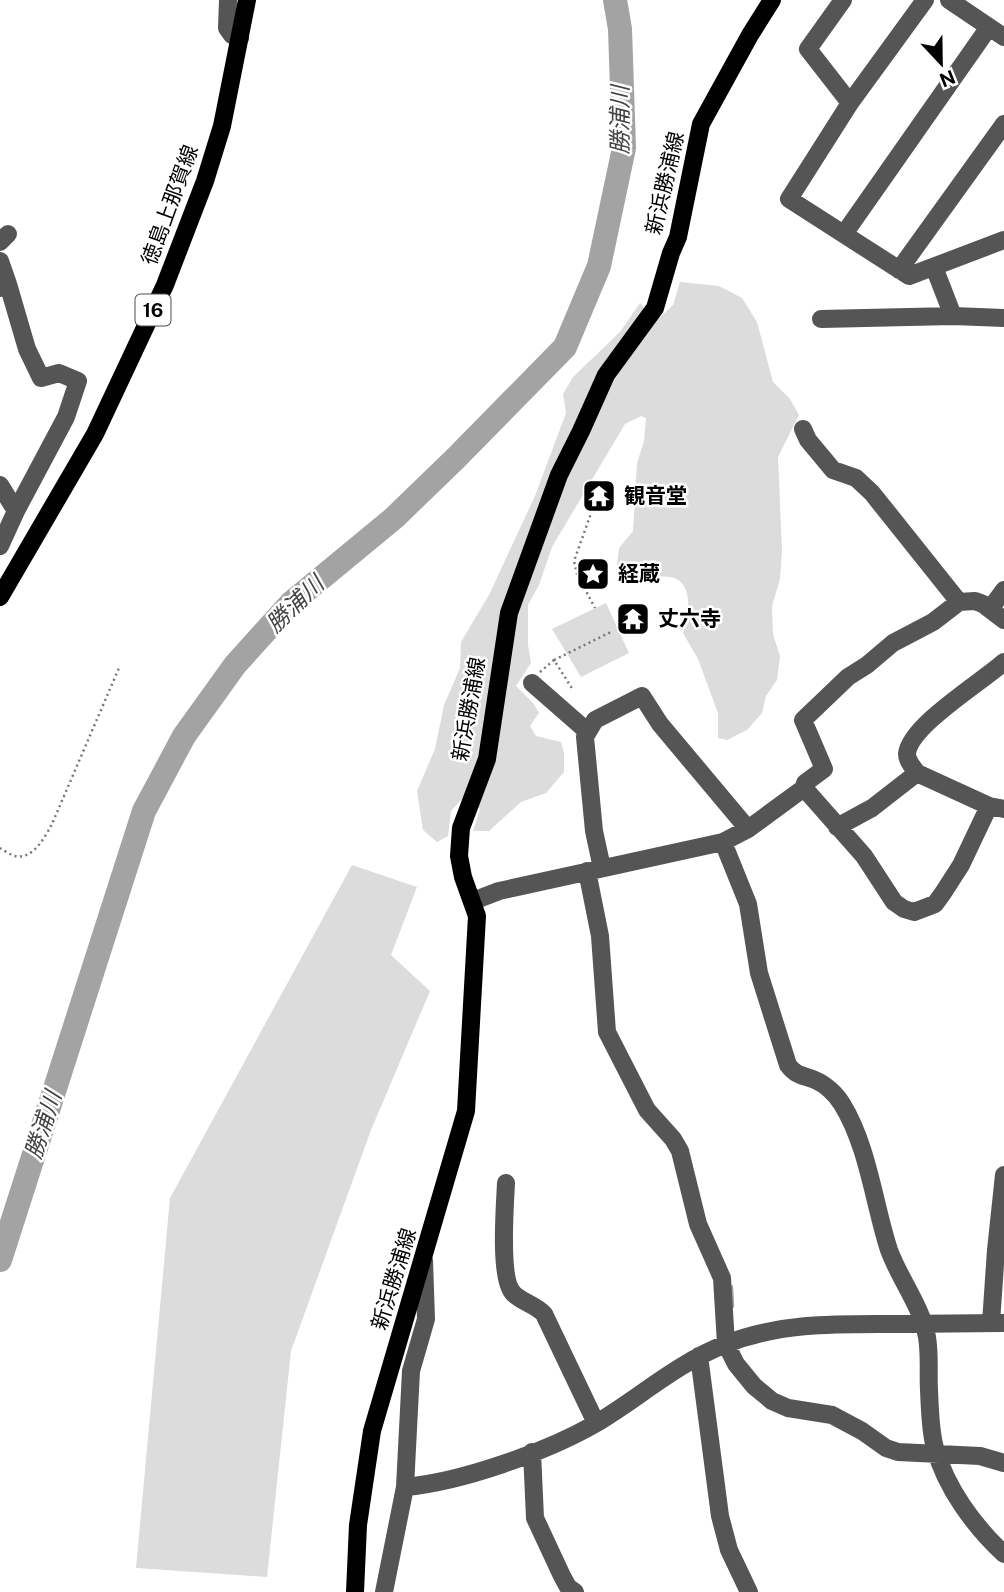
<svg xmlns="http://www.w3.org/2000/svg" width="1004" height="1592" viewBox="0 0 1004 1592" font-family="'Public Sans','Noto Sans JP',sans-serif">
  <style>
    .green { fill: #dcdcdc }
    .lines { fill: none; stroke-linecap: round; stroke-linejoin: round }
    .stream { stroke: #a3a3a3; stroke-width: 4.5 }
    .river { stroke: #a3a3a3; stroke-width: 24 }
    .path { stroke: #777; stroke-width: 2.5; stroke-dasharray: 2 3.5; stroke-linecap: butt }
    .minor { stroke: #555; stroke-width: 18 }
    .major { stroke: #000; stroke-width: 18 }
    .labels { text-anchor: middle; stroke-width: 5; stroke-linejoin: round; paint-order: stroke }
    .shield { fill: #fff; stroke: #4c4c4c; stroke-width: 2 }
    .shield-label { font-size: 19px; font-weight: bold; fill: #000 }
    .street-label { font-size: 21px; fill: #000; stroke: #fff }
    .poi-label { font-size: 21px; font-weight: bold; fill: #000; stroke: #fff; text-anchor: start }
    .water-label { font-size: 23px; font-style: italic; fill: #444; stroke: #fff }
  </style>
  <rect width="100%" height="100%" fill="#fff"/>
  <path class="green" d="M680 282 719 286 742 298 757 322 773 382 790 399 799 415 778 457 782 551 780 579 772 606 773 634 780 656 777 680 766 696 762 713 747 730 727 740 718 738V713L698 659 683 633C689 617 695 581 670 577 656 575 640 577 625 578L617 566 619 548 633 531 637 463 644 441 646 418 641 416 625 424 552 547 539 585 528 605V645L531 663 516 686 534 704 539 713 530 726 536 736 561 742 564 753V772L546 793 521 802 489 831H473L480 809 464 797 451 811 448 836 437 842 423 830 417 791 435 749 444 705 460 668 461 642 489 595 535 496 566 413 563 394 573 377 620 332 640 303 656 321 673 305Z
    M606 603 629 653 581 677 552 629Z
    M352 865 417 887 391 955 430 991 371 1130 291 1351 267 1577 136 1568 170 1198Z"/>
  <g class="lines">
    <path class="stream" d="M731 1287 732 1306"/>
    <path class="river" d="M0 1260 144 811 184 736 235 665 291 603 394 518 455 459 565 347 599 266 624 148 620 29 615 0"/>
    <path class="path" d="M594 505 574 561 577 574 595 608
      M554 660 613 631
      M540 672 554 660 573 690
      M0 848C4 850 10 855 15 856 33 860 45 837 52 824L119 668"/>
    <path class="minor" d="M228 0 227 28 232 35 240 38
      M843 0 808 49 850 103
      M925 0 850 103 789 199 909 276 1004 240
      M949 0 1004 37
      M844 234 989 27
      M0 242 8 234
      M0 261 8 284 0 288
      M934 267 953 316
      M899 270 1004 124
      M8 284 27 349 41 378 59 373 78 381 66 417 16 511
      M821 319 953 316 1004 318
      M803 429 808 440 833 470 856 478 872 493 959 602
      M0 485 16 511 0 546
      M990 609 1004 590
      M532 683 588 732
      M917 773C913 767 907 761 907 754 909 726 983 681 1004 662
      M804 788 805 783 824 769 803 720 848 677 867 665 893 643 933 622 959 602 975 601 983 604 1004 620
      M837 827 872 808 917 773 989 806 1004 809
      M723 842 748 904 759 973 788 1065C796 1076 803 1075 815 1080 825 1084 836 1094 842 1104 868 1146 874 1204 889 1250 900 1280 921 1305 927 1337 930 1355 928 1373 929 1390 930 1409 930 1430 935 1448 946 1488 974 1526 1004 1554
      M602 868 594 831 585 737 595 720 642 696 660 724 748 829
      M587 871 600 936 607 1032 647 1110 673 1139 680 1151 698 1224 722 1278 726 1344 736 1364 754 1386 772 1401 788 1408 832 1415 862 1431 886 1448 898 1452 980 1456 1004 1463
      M473 901 499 891 723 842 748 829 804 788 864 856 894 902 904 909 914 912 935 904 943 893 961 865 989 806
      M506 1183C505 1205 499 1278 513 1293 521 1302 535 1304 544 1314L596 1423
      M991 1323 996 1250 1004 1175
      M699 1356 720 1516 729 1550 749 1592
      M532 1452 535 1518 562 1576 568 1587 575 1592
      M405 1487C461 1482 546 1452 595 1424 639 1398 677 1363 726 1344 781 1322 840 1324 898 1324 933 1324 969 1323 1004 1323
      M384 1592 405 1487 411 1371 426 1319 424 1260"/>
    <path class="major" d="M0 597 95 434 165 285 205 181 222 126 247 0
      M355 1592 358 1525 372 1431 466 1111 477 916 463 877 459 856 461 828 487 759 509 613 559 475 581 431 606 375 655 308 671 253 678 237 701 124 750 35 772 0"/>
  </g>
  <defs>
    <symbol id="temple-square" viewBox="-11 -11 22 22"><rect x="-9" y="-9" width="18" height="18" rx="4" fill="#000" stroke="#fff"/><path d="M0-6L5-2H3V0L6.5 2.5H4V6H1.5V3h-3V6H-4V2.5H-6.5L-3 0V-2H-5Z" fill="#fff"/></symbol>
    <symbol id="sight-square" viewBox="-11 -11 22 22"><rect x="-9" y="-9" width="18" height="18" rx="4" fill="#000" stroke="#fff"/><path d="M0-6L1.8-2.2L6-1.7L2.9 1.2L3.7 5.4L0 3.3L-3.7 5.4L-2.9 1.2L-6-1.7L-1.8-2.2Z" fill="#fff"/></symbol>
  </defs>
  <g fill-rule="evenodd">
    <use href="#temple-square" x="580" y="477" width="38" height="38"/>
    <use href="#sight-square" x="574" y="555" width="38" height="38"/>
    <use href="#temple-square" x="614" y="600" width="38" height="38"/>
  </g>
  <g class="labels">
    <rect class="shield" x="135.5" y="294.5" width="35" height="31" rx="5"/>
    <g class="shield-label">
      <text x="153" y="317">16</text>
    </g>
    <g class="street-label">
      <text transform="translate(665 183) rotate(-77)" y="7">新浜勝浦線</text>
      <text transform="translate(170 205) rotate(-70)" y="7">徳島上那賀線</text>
      <text transform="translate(469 709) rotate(-80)" y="7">新浜勝浦線</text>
      <text transform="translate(394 1279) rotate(-73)" y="7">新浜勝浦線</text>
    </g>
    <g class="poi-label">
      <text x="624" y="503">観音堂</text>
      <text x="618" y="581">経蔵</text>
      <text x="658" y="626">丈六寺</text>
    </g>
    <g class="water-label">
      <text transform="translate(620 120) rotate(-90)" y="8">勝浦川</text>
      <text transform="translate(295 604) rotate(-44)" y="8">勝浦川</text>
      <text transform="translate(43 1125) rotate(-72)" y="8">勝浦川</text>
    </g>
  </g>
  <g transform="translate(941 63) rotate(158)" stroke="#ffffff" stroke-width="5" paint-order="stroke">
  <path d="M0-5L12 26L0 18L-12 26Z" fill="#000000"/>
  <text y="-10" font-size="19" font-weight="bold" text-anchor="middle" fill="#000000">N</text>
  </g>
</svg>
